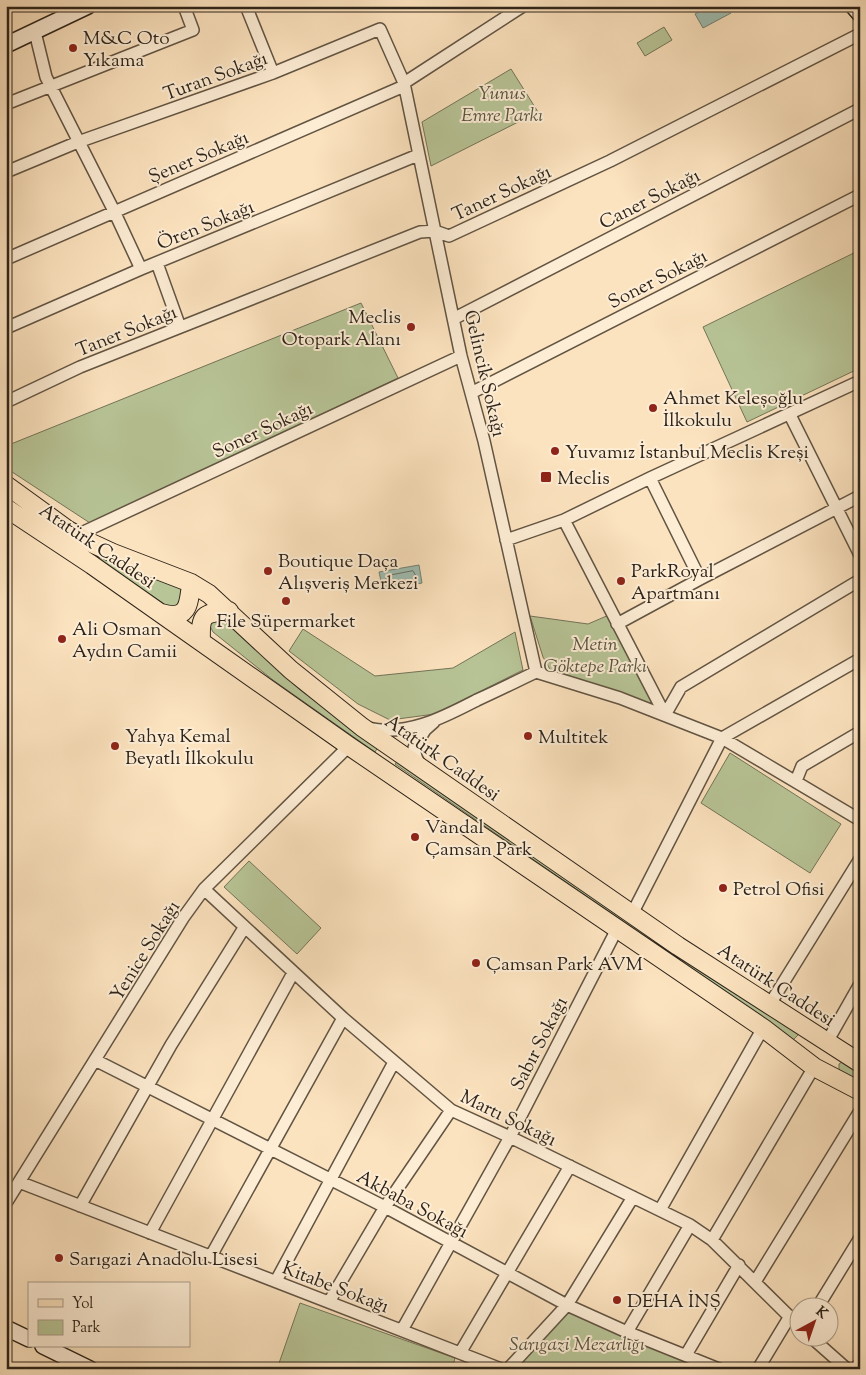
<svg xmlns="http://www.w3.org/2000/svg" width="866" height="1375" viewBox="0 0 866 1375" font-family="'Sorts Mill Goudy',serif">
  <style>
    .green { fill: #b8c597; stroke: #737458 }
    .water { fill: #9fbeb2; stroke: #728075 }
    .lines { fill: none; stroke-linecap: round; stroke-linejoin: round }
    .shore { stroke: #667166; stroke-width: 1 }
    .street-casing { stroke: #625443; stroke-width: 14 }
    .secondary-casing { stroke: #2e241a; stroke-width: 18 }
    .primary-casing { stroke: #2e241a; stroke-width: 20 }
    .street { stroke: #fdedd5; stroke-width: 11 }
    .secondary { stroke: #fdedd5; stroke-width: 15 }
    .primary { stroke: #fce3bf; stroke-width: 18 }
    .poi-dot { fill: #8f2418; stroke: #fdedd5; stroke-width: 2 }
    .labels { text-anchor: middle; stroke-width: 4; stroke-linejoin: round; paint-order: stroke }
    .poi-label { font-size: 19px; fill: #2e241a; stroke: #fdedd5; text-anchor: start }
    .street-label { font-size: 19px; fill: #2e241a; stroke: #fdedd5 }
    .park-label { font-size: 19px; font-style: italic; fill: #575440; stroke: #fdedd5 }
  </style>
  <rect width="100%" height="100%" fill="#fce3bf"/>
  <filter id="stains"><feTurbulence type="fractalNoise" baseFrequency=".004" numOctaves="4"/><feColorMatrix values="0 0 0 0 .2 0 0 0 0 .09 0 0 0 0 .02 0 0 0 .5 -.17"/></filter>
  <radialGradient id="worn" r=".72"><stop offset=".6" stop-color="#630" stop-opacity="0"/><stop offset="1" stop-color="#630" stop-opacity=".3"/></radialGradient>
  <path class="green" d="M664 27 672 40 645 56 637 43Z
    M511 69 538 112 431 166 422 122Z
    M860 250V368L747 422 703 327Z
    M361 303 398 378 90 523 6 468V446Z
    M6 490 180 588 183 594 180 605 170 608 6 496Z
    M609 615 659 708 552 673 543 657 530 616 588 624Z
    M211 618H222L300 690 378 747 375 752 273 680 213 632 209 624Z
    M303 629 375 676 453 668 515 632 523 670 435 714 390 720 358 704 289 651Z
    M730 753 841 824 810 873 701 803Z
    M398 760 799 1031 798 1035 793 1040 656 944 395 764Z
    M249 861 321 928 297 954 224 887Z
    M842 1062 860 1074V1085L839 1072V1064Z
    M300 1303 455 1358 452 1369H277Z
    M569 1312 703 1369H516Z"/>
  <path class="water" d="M710 6H728L731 13 703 28 695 14Z
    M419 565 422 583 383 590 379 572Z"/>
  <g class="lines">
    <path class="shore" d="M413 571 416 576 414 579 389 584 386 582V578L387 576Z"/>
    <defs>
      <path id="street" d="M246 6 273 73
        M35 32 46 77 114 211 141 269
        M404 83 523 6
        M6 104 193 30 184 6
        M6 172 78 142 273 73 380 29 404 83 461 356 484 441 536 672
        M6 259 404 86
        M157 263 180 327
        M455 318 860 109
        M6 328 141 269 418 155
        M471 393 860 195
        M6 402 80 367 420 232 435 231 449 236 610 161 860 34
        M790 415 860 555
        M650 478 700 579
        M564 520 665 715
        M77 535 461 356
        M506 540 564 520 650 478 860 381
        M617 624 700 579 860 496
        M665 715 681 687 860 580
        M368 728C407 737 444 717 477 700 497 691 517 681 536 672L620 698 722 738 860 820
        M421 767 416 757 414 748 425 730 434 722
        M796 781 802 766 860 732
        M204 889 343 1018 451 1110 510 1137 690 1225 712 1240 798 1325
        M632 914 722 738 860 659
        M770 1004 860 859
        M827 1042 860 984
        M95 1060 385 1207 567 1305 627 1332 719 1369
        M19 1182 501 1369
        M6 1203 183 918 204 889 349 746
        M80 1206 171 1045 244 928
        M660 1210 763 1028
        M150 1233 293 973
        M712 1240 814 1067
        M211 1256 343 1018
        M276 1281 394 1062
        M755 1282 860 1111
        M329 1302 385 1207 451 1110
        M817 1308 860 1238
        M402 1330 510 1137 617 929
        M627 1332 690 1225
        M812 1338 847 1369
        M460 1353 570 1166
        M686 1355 739 1265
        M508 1369 567 1305 633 1197
        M758 1369 790 1316
        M856 1369 860 1363"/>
      <path id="secondary" d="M853 6 860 14
        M6 45 88 6
        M6 1328 29 1339
        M43 1346 90 1369"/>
      <path id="primary" d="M6 485 68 530 87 541 113 553 191 583 209 594 291 670 362 727 678 946 860 1063
        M6 508 92 565 349 746 763 1028 814 1067 860 1091
        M161 613C188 621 189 605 191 583
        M201 642C200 614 203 613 229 611"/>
    </defs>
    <use href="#street" class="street-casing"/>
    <use href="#secondary" class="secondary-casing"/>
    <use href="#primary" class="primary-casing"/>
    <use href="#street" class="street"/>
    <use href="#secondary" class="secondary"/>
    <use href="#primary" class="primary"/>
  </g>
  <g class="poi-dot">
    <circle cx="73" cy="48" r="5"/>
    <circle cx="411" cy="327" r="5"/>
    <circle cx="653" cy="408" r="5"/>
    <circle cx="555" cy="451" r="5"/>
    <rect x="540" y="471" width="12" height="12" rx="2.5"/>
    <circle cx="268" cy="571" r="5"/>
    <circle cx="621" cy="581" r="5"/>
    <circle cx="286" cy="601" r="5"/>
    <circle cx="62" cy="639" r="5"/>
    <circle cx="528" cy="736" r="5"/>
    <circle cx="115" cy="746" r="5"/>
    <circle cx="415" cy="837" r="5"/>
    <circle cx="723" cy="888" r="5"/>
    <circle cx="476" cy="963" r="5"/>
    <circle cx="59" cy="1258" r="5"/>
    <circle cx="617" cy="1300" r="5"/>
  </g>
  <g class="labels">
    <g class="poi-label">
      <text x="83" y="44">M&amp;C Oto<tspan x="83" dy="22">Yıkama</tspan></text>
      <text x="401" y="323" text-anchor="end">Meclis<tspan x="401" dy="22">Otopark Alanı</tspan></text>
      <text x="663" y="404">Ahmet Keleşoğlu<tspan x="663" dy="22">İlkokulu</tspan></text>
      <text x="565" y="458">Yuvamız İstanbul Meclis Kreşi</text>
      <text x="557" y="484">Meclis</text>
      <text x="278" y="567">Boutique Daça<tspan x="278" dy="22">Alışveriş Merkezi</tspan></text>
      <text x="631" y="577">ParkRoyal<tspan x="631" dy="22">Apartmanı</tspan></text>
      <text x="286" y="627" text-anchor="middle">File Süpermarket</text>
      <text x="72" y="635">Ali Osman<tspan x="72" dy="22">Aydın Camii</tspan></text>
      <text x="125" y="742">Yahya Kemal<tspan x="125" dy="22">Beyatlı İlkokulu</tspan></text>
      <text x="538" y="743">Multitek</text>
      <text x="425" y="833">Vandal<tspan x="425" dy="22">Çamsan Park</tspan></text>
      <text x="733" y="895">Petrol Ofisi</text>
      <text x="486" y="970">Çamsan Park AVM</text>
      <text x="69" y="1265">Sarıgazi Anadolu Lisesi</text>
      <text x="627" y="1307">DEHA İNŞ</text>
    </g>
    <g class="street-label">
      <text transform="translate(215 75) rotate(-20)" y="7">Turan Sokağı</text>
      <text transform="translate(198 156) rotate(-23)" y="7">Şener Sokağı</text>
      <text transform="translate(501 192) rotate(-25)" y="7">Taner Sokağı</text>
      <text transform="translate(649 198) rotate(-27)" y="7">Caner Sokağı</text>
      <text transform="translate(205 224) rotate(-22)" y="7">Ören Sokağı</text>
      <text transform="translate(657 278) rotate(-27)" y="7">Soner Sokağı</text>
      <text transform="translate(126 330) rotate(-22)" y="7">Taner Sokağı</text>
      <text transform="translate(486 373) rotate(77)" y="7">Gelincik Sokağı</text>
      <text transform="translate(262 429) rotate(-25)" y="7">Soner Sokağı</text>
      <text transform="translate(98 545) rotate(34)" y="7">Atatürk Caddesi</text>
      <text transform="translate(443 757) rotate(35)" y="7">Atatürk Caddesi</text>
      <text transform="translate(144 950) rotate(-58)" y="7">Yenice Sokağı</text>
      <text transform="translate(777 984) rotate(33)" y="7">Atatürk Caddesi</text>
      <text transform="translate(538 1043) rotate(-63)" y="7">Sabır Sokağı</text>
      <text transform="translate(509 1117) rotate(26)" y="7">Martı Sokağı</text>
      <text transform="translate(413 1203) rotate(28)" y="7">Akbaba Sokağı</text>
      <text transform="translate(336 1286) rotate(21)" y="7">Kitabe Sokağı</text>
    </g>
    <g class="park-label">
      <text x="502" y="99">Yunus<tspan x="502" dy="22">Emre Parkı</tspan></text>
      <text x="595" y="650">Metin<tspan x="595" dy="22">Göktepe Parkı</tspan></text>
      <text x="577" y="1350">Sarıgazi Mezarlığı</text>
    </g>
  </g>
  <rect width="866" height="1375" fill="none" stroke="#fce3bf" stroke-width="25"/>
  <rect x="8" y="8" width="851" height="1360" fill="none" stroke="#2e241a" stroke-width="2.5"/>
  <rect x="12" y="12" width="841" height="1350" fill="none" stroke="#2e241a"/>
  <rect x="28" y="1282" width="162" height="65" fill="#fdedd5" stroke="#aa9d8a"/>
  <rect x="38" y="1299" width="25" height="8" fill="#fce3bf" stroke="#aa9d8a"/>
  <text x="72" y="1308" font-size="15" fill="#2e241a">Yol</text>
  <rect x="38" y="1320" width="25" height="15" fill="#b8c597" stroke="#aa9d8a"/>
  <text x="72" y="1332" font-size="15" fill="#2e241a">Park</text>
  <g transform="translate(814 1322) rotate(40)"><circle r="24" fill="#fdedd5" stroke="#aa9d8a"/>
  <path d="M0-4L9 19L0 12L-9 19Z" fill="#8f2418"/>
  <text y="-8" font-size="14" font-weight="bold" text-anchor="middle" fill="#2e241a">K</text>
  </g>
  <rect width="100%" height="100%" filter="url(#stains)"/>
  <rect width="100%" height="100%" fill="url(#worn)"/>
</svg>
